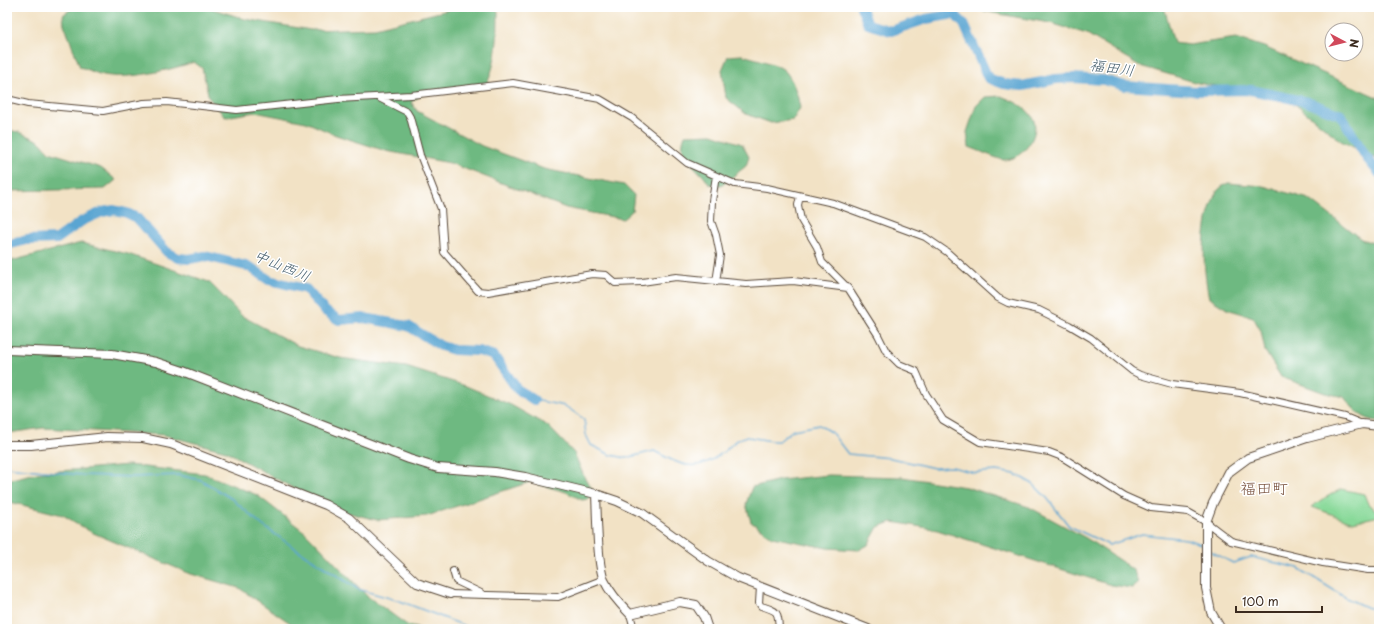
<svg xmlns="http://www.w3.org/2000/svg" width="1386" height="636" viewBox="0 0 1386 636" font-family="'Playpen Sans','Klee One',sans-serif">
  <style>
    .green { fill: #88d999; stroke: #62825c }
    .forest { fill: #6eb981; stroke: #547250 }
    .lines { fill: none; stroke-linecap: round; stroke-linejoin: round }
    .stream { stroke: #5aa5d2; stroke-width: 1.5 }
    .river { stroke: #5aa5d2; stroke-width: 10 }
    .minor-casing { stroke: #564637; stroke-width: 8 }
    .tertiary-casing { stroke: #564637; stroke-width: 10 }
    .minor { stroke: #fff; stroke-width: 6 }
    .tertiary { stroke: #fff; stroke-width: 8 }
    .labels { text-anchor: middle; stroke-width: 3; stroke-linejoin: round; paint-order: stroke }
    .water-label { font-size: 15px; font-style: italic; fill: #49616f; stroke: #fff }
    .quarter-label { font-size: 16px; fill: #7b5542; stroke: #fff }
  </style>
  <rect width="100%" height="100%" fill="#fff"/>
  <filter id="ink" filterUnits="userSpaceOnUse"><feTurbulence type="fractalNoise" baseFrequency=".025" numOctaves="2"/><feDisplacementMap in="SourceGraphic" scale="8" xChannelSelector="R" yChannelSelector="G"/><feConvolveMatrix kernelMatrix="1 2 1 2 8 2 1 2 1" color-interpolation-filters="sRGB"/></filter>
  <filter id="wash" filterUnits="userSpaceOnUse"><feTurbulence type="fractalNoise" baseFrequency=".012" numOctaves="4" result="noise"/><feDisplacementMap in="SourceGraphic" scale="16" xChannelSelector="R" yChannelSelector="G"/><feGaussianBlur stdDeviation="0.9" result="paint"/><feColorMatrix in="noise" values="0 0 0 0 0 0 0 0 0 0 0 0 0 0 0 0 0 1.4 0 .05"/><feComposite in="paint" operator="in"/></filter>
  <g filter="url(#wash)">
    <rect width="100%" height="100%" fill="#f2e2c5"/>
    <path class="green" d="M1341 489 1364 494 1368 504 1379 513V516L1353 522 1312 507 1321 500Z"/>
    <path class="forest" d="M74 7H207L245 19 311 30 375 28 460 7H488L498 11C498 36 497 63 486 86L423 94 411 102 417 111 482 146 544 169 624 185 634 195 632 211 623 219 566 208 450 163 386 151 336 135 306 122 255 112 225 117 209 98 202 68 194 62C170 70 129 80 104 75 96 74 88 69 80 67L64 24 63 15Z
      M968 7H1164L1174 43 1189 45 1236 38 1264 47 1379 98V160L1341 141 1295 104 1256 93 1198 83 1140 66 1087 34 1050 23 993 13Z
      M742 55C752 58 780 64 786 72 794 82 798 96 800 108L793 120 771 123 746 114 726 98 722 70 728 56Z
      M1001 96C1013 101 1029 107 1034 121 1039 138 1021 160 1004 160 1000 160 975 149 969 147L967 132 976 106 985 97Z
      M7 130 19 132 39 141 49 152 101 168 116 180 105 189 7 191Z
      M712 134 742 144 749 157 746 166 721 186 709 184C698 165 675 159 685 135Z
      M1228 183 1263 186 1309 199 1361 239 1379 245V421C1362 420 1354 410 1344 397L1325 393 1281 377 1265 351 1261 331 1253 317 1227 309 1209 298C1202 265 1201 224 1216 193 1218 189 1224 185 1228 183Z
      M81 243 128 254 209 282 242 316 298 346 340 358 406 367 466 386 511 405 548 426 574 453 586 481 594 491 589 499 582 500 566 492 530 482 427 516 377 520 329 508 226 451 164 435 43 428 8 433 7 262Z
      M128 465 205 474 257 495 306 533 367 596 407 625 420 629H299L239 588 191 574 157 560 91 532 63 515 10 502C6 493 7 488 11 479L37 473Z
      M829 475 902 477 966 487 1029 507 1086 538 1122 562 1134 571 1138 583 1132 588 1111 585 934 529 892 522 878 527 868 545 859 550 827 548 772 537 751 522 746 504 752 487 780 480Z"/>
    <g class="lines">
      <path class="stream" d="M534 400 565 406 584 419 586 435 591 445 611 455 626 458 654 451C684 467 698 474 727 449 732 444 738 438 745 437 756 437 768 442 779 441L793 430 819 425 832 433 848 454 891 458 934 468 952 467 975 473 996 471 1015 474 1033 484 1047 498 1069 526 1109 545 1142 534 1186 539 1201 544
        M7 467 82 475 134 477 178 475 201 480 232 499 262 525 296 549 358 589 400 601 473 629
        M1210 551 1233 563 1251 557 1298 568 1348 599 1368 608H1379"/>
      <path class="river" d="M861 7 868 24 891 31 926 19 954 14 964 24 988 78 1004 84 1022 86 1056 79 1073 78 1104 80 1125 86 1195 91 1251 90 1307 102 1341 115 1366 157 1379 173
        M7 245 27 240 57 239 82 221 102 212 114 210 127 213 137 218 167 252 178 258 189 259 205 256 250 267 269 280 306 289 325 311 339 320 364 318 408 326 441 346 454 350 479 351 494 356 517 389 534 400"/>
    </g>
  </g>
  <g filter="url(#ink)">
    <g class="lines">
      <defs>
        <path id="minor" d="M379 98 407 112 410 117 420 155 441 209 444 252 478 291 488 292 592 274 606 275 615 283 642 282 676 277 746 284 793 281 848 288
          M7 99 28 104 103 111 144 103 167 102 237 110 338 99 411 95 513 83 600 99 632 118 687 163 735 184 767 188 833 203 925 237 947 252 998 298 1008 303 1039 310 1069 325 1091 338 1132 371 1140 375 1172 384 1240 393 1345 417 1362 424
          M800 196 798 205 801 220 817 247 822 262 848 288 878 335 886 351 899 364 916 371 926 394 943 420 980 442 1049 452 1062 457 1124 496 1151 508 1188 512 1206 522 1231 541 1323 563 1368 570H1379
          M716 282 720 255 716 235 711 221 712 201 716 176
          M453 571 456 581 481 593
          M760 587 759 603 761 606C778 611 778 611 779 629
          M450 594 558 597 604 579
          M630 614 634 629"/>
        <path id="tertiary" d="M7 350 112 354 156 362 183 371 409 459 438 468 495 472 525 477 596 494 617 501 642 513 708 561 738 578 868 629
          M7 445H31L107 437 143 438 171 444 326 505 349 518 417 583 450 594
          M596 494C597 514 597 564 604 580 610 593 620 604 630 614L680 602 696 605 704 617 708 629
          M1221 629 1211 612 1206 588V522L1213 503 1229 472 1248 458 1307 438 1362 424 1379 426"/>
      </defs>
      <use href="#minor" class="minor-casing"/>
      <use href="#tertiary" class="tertiary-casing"/>
      <use href="#minor" class="minor"/>
      <use href="#tertiary" class="tertiary"/>
    </g>
  </g>
  <g class="labels">
    <g class="water-label">
      <text transform="translate(1112 68) rotate(8)" y="5">福田川</text>
      <text transform="translate(282 266) rotate(23)" y="5">中山西川</text>
    </g>
    <g class="quarter-label">
      <text x="1264" y="494">福田町</text>
    </g>
  </g>
  <rect width="1386" height="636" fill="none" stroke="#fff" stroke-width="24"/>
  <g transform="translate(1344 42) rotate(97)"><circle r="19" fill="#ffffff" stroke="#b1aaa5"/>
  <path d="M0-3L7 15L0 10L-7 15Z" fill="#d1495b"/>
  <text y="-6" font-size="11" font-weight="bold" text-anchor="middle" fill="#3b2a1e">N</text>
  </g>
  <path d="M1236 606v6h86v-6" fill="none" stroke="#3b2a1e" stroke-width="2"/>
  <text x="1242" y="606" font-size="12" fill="#3b2a1e" stroke="#ffffff" stroke-width="3" paint-order="stroke">100 m</text>
</svg>
